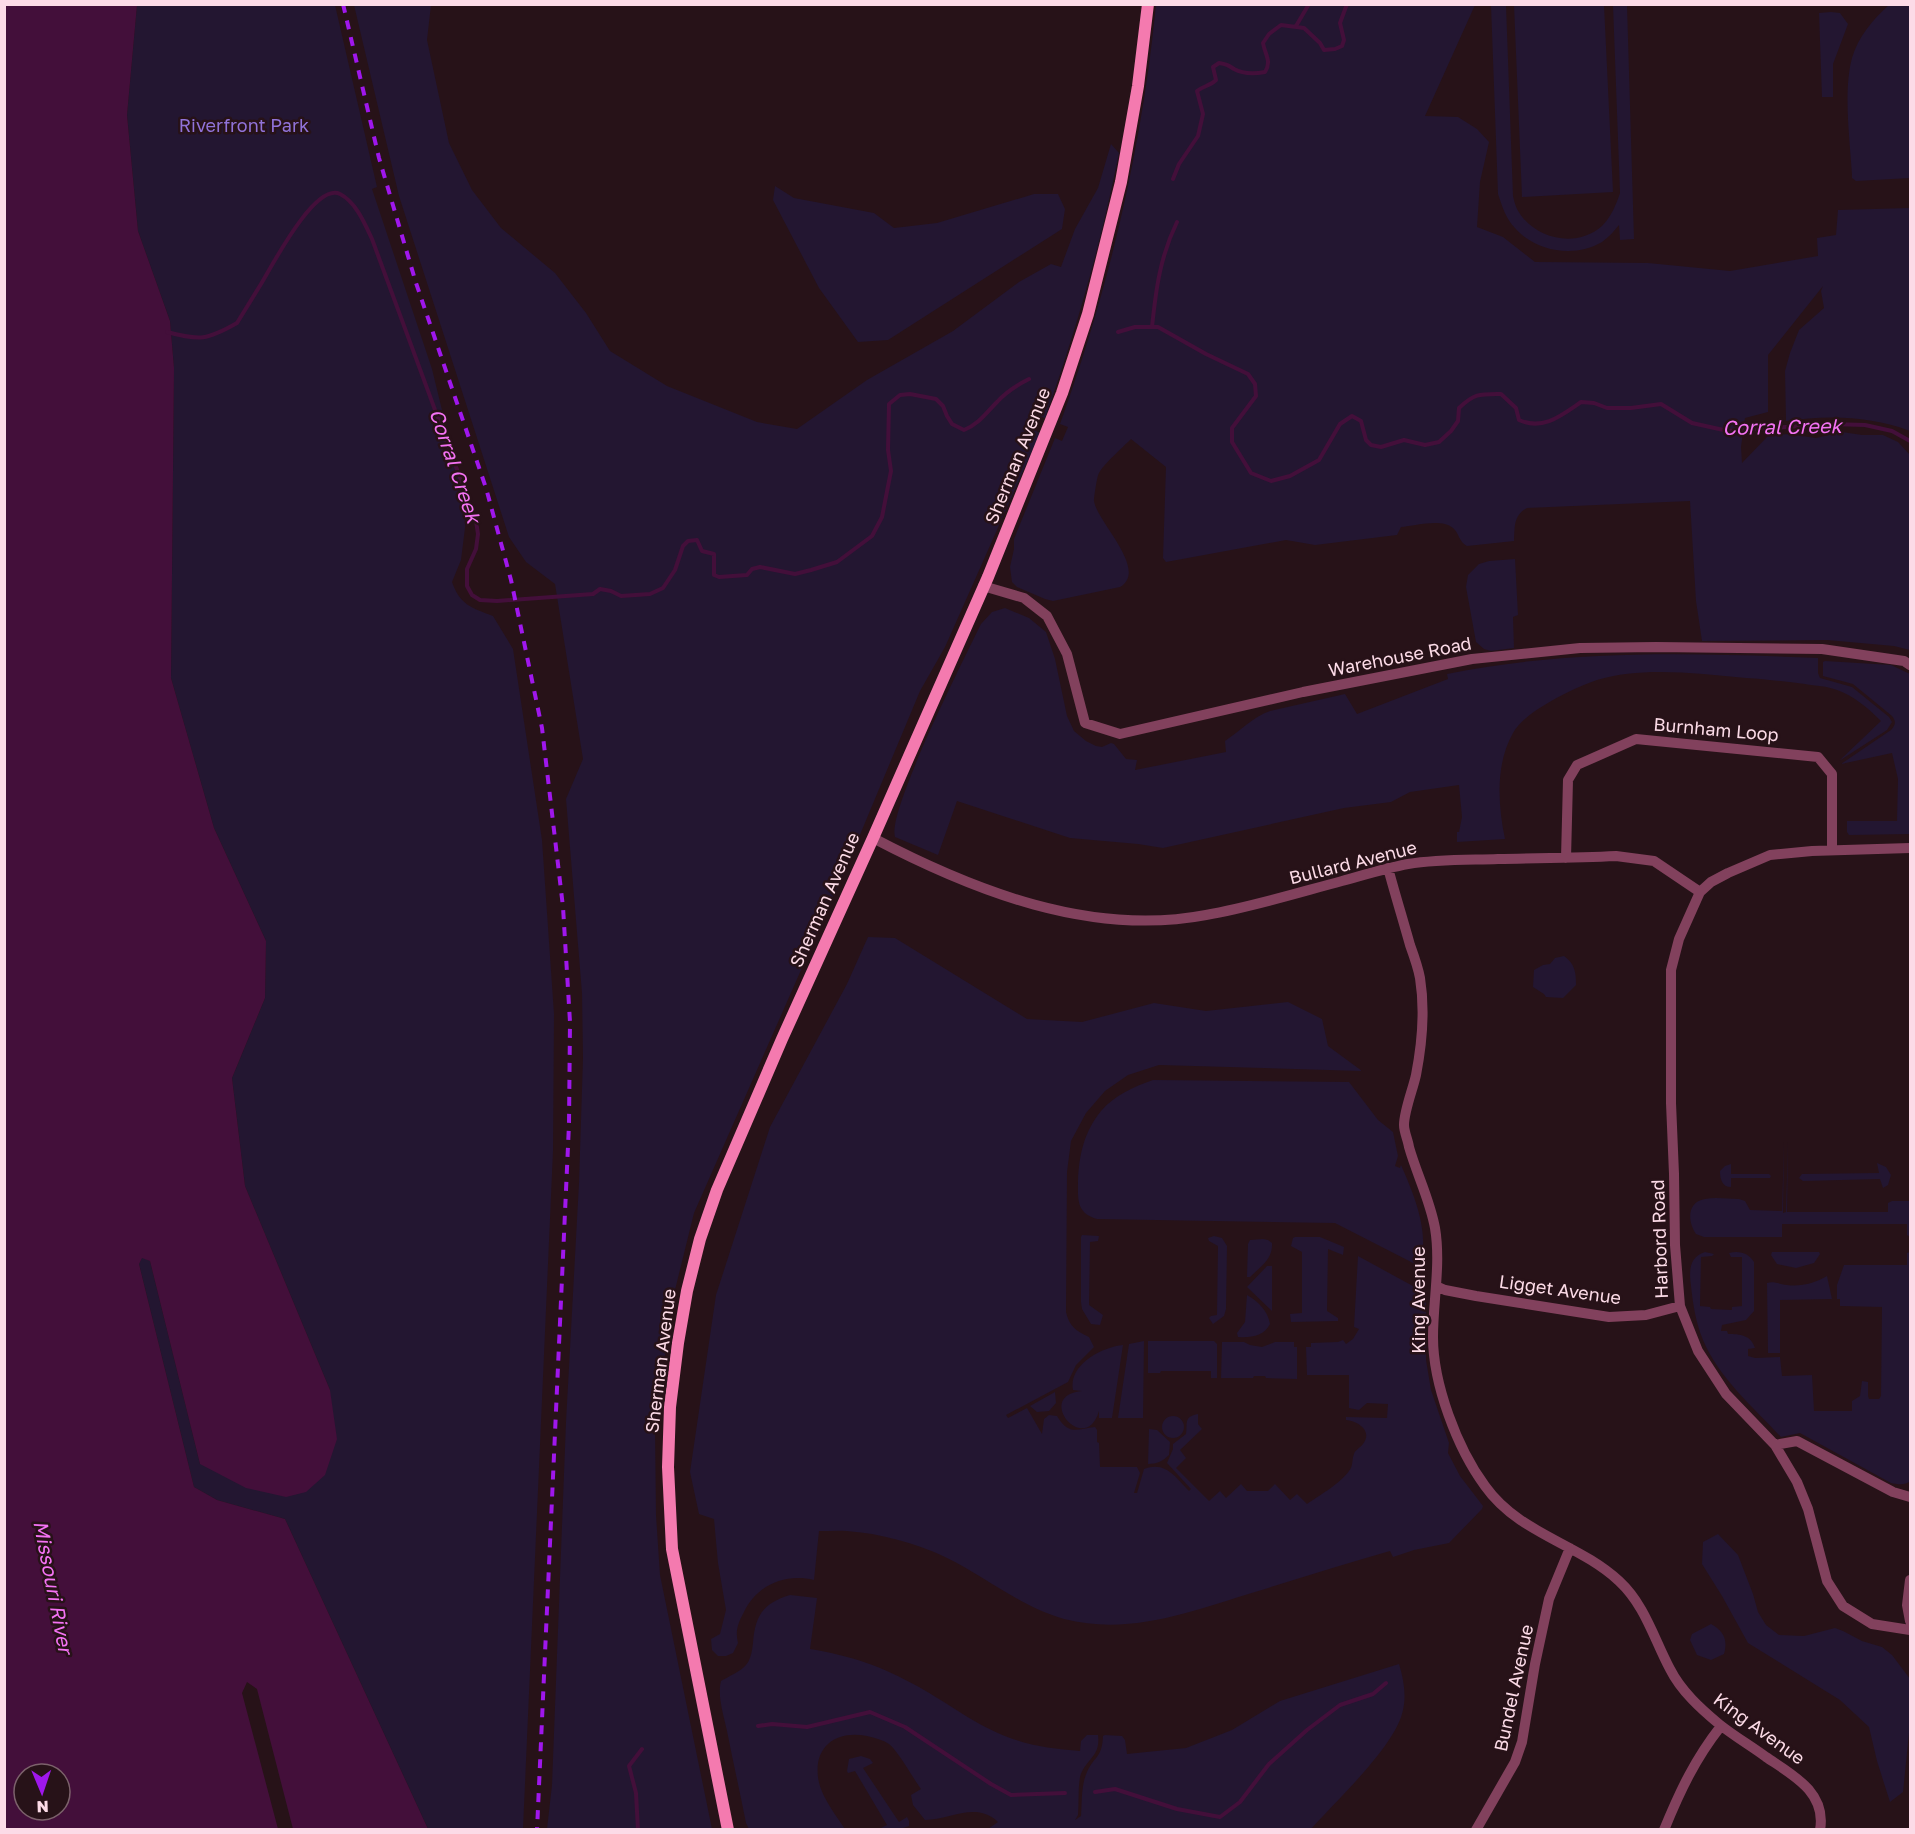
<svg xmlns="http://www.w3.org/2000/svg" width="1915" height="1834" viewBox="0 0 1915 1834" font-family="'Golos Text',sans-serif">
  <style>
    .green { fill: #231631 }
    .water { fill: #430f3a; fill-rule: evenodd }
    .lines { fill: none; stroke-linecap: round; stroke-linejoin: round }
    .stream { stroke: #430f3a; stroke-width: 4 }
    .street { stroke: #82415d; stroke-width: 10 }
    .secondary { stroke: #f47aaf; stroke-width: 12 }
    .rail { stroke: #9f17ec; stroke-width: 4; stroke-dasharray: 9 8; stroke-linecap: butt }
    .labels { text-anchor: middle; stroke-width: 5; stroke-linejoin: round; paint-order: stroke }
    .park-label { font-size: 18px; fill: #9173d9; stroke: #271218 }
    .street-label { font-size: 18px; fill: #fcdbe7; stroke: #271218 }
    .water-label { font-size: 20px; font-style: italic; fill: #f472f3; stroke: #271218 }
  </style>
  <rect width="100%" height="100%" fill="#271218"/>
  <path class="green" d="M137 5H335L377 187 372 189 432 369 467 512 461 560 452 582C460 605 472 608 493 616L513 649 542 840 554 1014 553 1151 523 1829H428L285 1519 217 1500 194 1487 139 1264 142 1257 150 1261 200 1464 330 1390 245 1186 232 1078 265 998 266 941 214 828 171 678 174 368 170 321 138 231 127 115Z
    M354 5H431L427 40 449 143 472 190 501 228 555 273 586 313 610 351 667 386 757 422 797 429 867 380 953 331 1019 282 1051 264 1061 267 1075 229 1098 188 1111 144 1119 153C1101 244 1076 331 1045 418L1039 416 1034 430 1040 433 945 647 920 691 849 861 694 1213 673 1298 655 1428 656 1515 660 1575 712 1829H547L552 1785 566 1422 579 1183 583 1058 582 993 566 799 583 759 555 584 526 562 509 537 399 196Z
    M1156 5H1475L1425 116 1458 117 1477 129 1489 142 1480 182 1477 227 1503 237 1535 262 1648 263 1730 271 1818 256 1817 238 1836 235 1838 210 1910 208V431C1870 416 1828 415 1786 421L1785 371 1790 353 1799 330 1824 308 1821 291 1823 286 1768 355V412L1745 418 1741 447 1742 463 1768 436 1788 434 1816 438 1842 432 1862 435H1883L1898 442 1910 455V650L1894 646 1827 640 1702 641 1696 601 1690 501 1527 508C1513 516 1515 527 1514 541L1467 546C1459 542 1459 533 1453 528 1441 518 1415 526 1401 527L1397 535 1315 545 1286 540 1166 562 1163 558 1166 467 1131 439C1124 446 1103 465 1099 473 1097 476 1094 497 1094 501 1097 522 1149 570 1120 587L1053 601 1045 599 1017 587 1012 582 1010 567 1014 549V539L1055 438 1062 441 1068 427 1060 424C1109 288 1142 148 1156 5Z
    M1491 5H1506L1513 196C1514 200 1515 205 1517 209 1533 239 1576 249 1602 226 1611 217 1616 205 1620 193L1613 5H1627L1634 239 1620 240 1619 225C1614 231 1609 237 1602 242 1575 258 1536 252 1515 228 1506 219 1502 206 1498 194Z
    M1514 5H1604L1613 192 1522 197Z
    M1889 5H1910V178L1856 181 1852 178V175C1850 141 1843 91 1852 58 1858 37 1873 19 1889 5Z
    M1831 12 1840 13 1848 24 1833 64V97H1822L1819 13Z
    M775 186 794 198 874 213 894 228 937 223 1034 194H1058L1065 209 1062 229 888 340 858 342 819 288 773 200Z
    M1515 559 1518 615 1513 617 1514 648 1491 651 1484 649 1476 642 1466 587 1468 575 1479 564 1489 561Z
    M1005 608 1029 618 1046 632 1055 659 1067 716 1074 731 1086 741 1096 746 1102 747 1111 743 1114 744 1126 759 1137 760 1135 770 1226 752 1225 741C1240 731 1253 717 1270 711L1345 694 1357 714 1448 679 1447 674C1569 649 1694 653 1818 658V673L1820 678 1852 687 1889 717 1892 722 1887 730 1839 761 1881 721C1868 708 1854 696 1837 690 1827 686 1816 686 1805 684 1786 682 1766 679 1746 678 1698 674 1644 666 1597 680 1579 686 1559 696 1543 706 1533 712 1519 722 1513 733 1495 765 1498 805 1505 839L1457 842V832H1459L1462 817 1459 785 1410 792 1391 802 1344 808 1163 848 1138 844 1070 838 957 801 938 855 895 837C887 811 965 657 981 624L992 612Z
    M1825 661 1891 665 1910 674V834L1849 835 1847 832V821H1897L1898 779 1892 753 1841 764 1891 730C1896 725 1896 721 1892 716L1853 684 1823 676V662Z
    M868 937 895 938 1027 1019 1082 1022 1154 1003 1206 1011 1288 1002 1322 1019 1328 1046 1362 1071 1159 1065 1128 1075 1105 1091 1086 1113 1071 1141 1067 1172 1066 1312C1069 1326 1076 1331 1089 1337L1094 1347 1076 1365 1068 1382 1006 1415 1008 1418 1027 1408 1042 1434 1044 1419 1049 1415 1057 1416C1069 1436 1077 1429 1095 1427L1097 1430V1442L1099 1443 1100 1467H1137L1140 1473 1134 1493H1137L1144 1469C1166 1461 1175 1477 1189 1491L1191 1489 1167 1463 1173 1449V1444L1186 1434C1188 1423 1183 1417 1198 1414V1424L1202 1429 1180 1450 1186 1458 1176 1468 1209 1501 1220 1491 1226 1498 1241 1484 1247 1491H1268L1275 1484 1290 1500 1297 1494 1307 1504C1320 1495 1343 1482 1351 1468 1353 1463 1352 1458 1354 1454 1355 1450 1360 1448 1363 1444 1373 1431 1358 1421 1346 1420V1417L1387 1418 1388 1404 1367 1403 1359 1410 1349 1408V1375H1307L1306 1347H1311V1343L1338 1342 1343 1340 1346 1344 1353 1339 1359 1329 1354 1327 1358 1256 1422 1291 1426 1303V1360L1431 1390 1449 1443 1448 1453 1460 1476 1483 1506 1482 1509 1449 1543 1414 1550 1393 1557 1390 1551C1345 1564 1300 1578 1255 1592 1192 1611 1131 1636 1064 1619 1021 1607 986 1577 947 1558 924 1546 882 1534 856 1532 844 1530 831 1531 819 1531L814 1580C785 1573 757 1585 744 1612 738 1623 735 1631 738 1643L733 1653 726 1656H718L712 1650 711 1639 720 1634 726 1610 718 1563 714 1519 699 1514 690 1472 716 1295 770 1127 847 984Z
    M1564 956C1575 964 1576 972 1576 985L1563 998 1546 997 1544 994 1533 987 1534 970 1543 965 1550 964 1555 958Z
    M1153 1080 1349 1082 1378 1120 1393 1132 1398 1156 1395 1166 1400 1168 1401 1165C1413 1192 1429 1230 1421 1260L1422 1262 1420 1264H1415L1335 1223 1097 1219C1076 1213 1078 1199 1078 1181 1079 1155 1084 1132 1101 1111 1115 1095 1133 1087 1153 1080Z
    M1784 1142 1783 1213 1786 1212 1788 1142 1787 1212H1888V1203L1892 1201H1910V1237L1907 1235V1224H1782V1237H1704L1696 1234C1688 1223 1686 1202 1705 1199 1716 1197 1728 1199 1739 1199L1745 1201 1750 1210 1782 1211Z
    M1877 1163 1886 1167 1891 1175 1888 1185 1883 1188 1880 1179 1803 1181 1799 1178 1802 1174 1879 1173Z
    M1731 1164V1174H1769L1771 1176 1770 1178H1731V1187C1722 1187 1720 1179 1720 1171L1725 1166Z
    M1082 1235 1099 1236 1098 1241 1090 1242 1089 1305 1103 1315 1100 1325 1091 1324 1082 1309 1081 1302V1237Z
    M1214 1236 1222 1238 1227 1246 1226 1309 1224 1316 1213 1324 1209 1318 1211 1316 1217 1315 1218 1246 1209 1241 1208 1238Z
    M1295 1237H1320L1344 1247 1343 1255 1328 1249 1327 1311 1338 1318V1321L1291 1322 1290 1314 1302 1313V1252L1291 1246 1293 1238Z
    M1263 1239 1268 1240 1272 1243C1273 1259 1261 1266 1250 1277H1247L1248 1244 1250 1240Z
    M1705 1252 1714 1254 1712 1256 1701 1257 1700 1306 1710 1307 1711 1309 1732 1310V1307L1742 1306V1257H1731L1729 1253C1739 1250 1749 1253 1754 1262V1311L1746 1320 1722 1325 1721 1331H1727L1728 1334C1740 1334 1751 1335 1755 1348L1748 1349V1356L1755 1358 1780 1357 1782 1376 1812 1375 1814 1411H1852V1401L1860 1396 1862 1381 1868 1382V1396L1869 1399H1879L1881 1396 1882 1307 1840 1306V1299H1837V1285L1844 1265H1907V1253L1910 1252V1481C1905 1486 1897 1484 1891 1483L1800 1433 1781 1437C1753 1407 1719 1378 1703 1340 1696 1323 1693 1305 1691 1286 1689 1271 1689 1257 1705 1252Z
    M1772 1252H1819L1820 1254 1814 1263 1796 1268 1777 1264 1771 1255Z
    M1267 1266H1272V1311L1247 1287Z
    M1827 1276 1832 1299 1780 1300V1353H1768L1767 1283C1774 1281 1779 1284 1787 1285 1801 1287 1815 1283 1827 1276Z
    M1247 1295C1258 1301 1268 1311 1270 1324 1264 1336 1251 1338 1238 1337L1237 1333 1245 1322Z
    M1144 1341 1143 1418H1118L1129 1344Z
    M1148 1341H1214L1217 1344V1378H1211V1371H1161L1160 1373H1148Z
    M1222 1342H1244L1250 1345 1262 1347 1275 1342H1294V1347H1297V1379L1266 1378 1265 1376H1254L1253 1378H1221Z
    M1123 1345 1112 1418H1099V1411C1085 1458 1033 1395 1082 1391L1073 1390C1068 1365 1102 1347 1123 1345Z
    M1055 1392 1056 1403 1049 1411 1037 1412 1030 1406Z
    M1162 1427a11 11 0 1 1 22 0a11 11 0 1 1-22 0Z
    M1149 1429 1157 1430 1170 1442 1169 1455C1163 1461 1157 1464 1148 1464Z
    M1718 1534 1738 1555 1753 1594 1758 1612 1766 1625 1779 1635 1804 1636 1835 1628 1843 1631 1862 1641 1882 1647 1892 1655 1910 1679V1723L1903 1792 1890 1802 1877 1761 1869 1727 1840 1700 1748 1643 1722 1596 1702 1564 1703 1542Z
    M790 1595 817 1598 810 1649C852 1656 881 1666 919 1687 951 1705 981 1729 1016 1740 1037 1747 1058 1749 1080 1751L1081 1741 1087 1735H1098C1101 1757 1085 1759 1080 1777 1078 1789 1079 1803 1078 1815L1075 1820 1081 1816C1082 1802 1081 1785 1087 1772 1095 1755 1102 1758 1103 1736L1105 1735 1122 1736 1125 1740 1127 1754 1186 1748 1232 1730 1280 1701 1399 1664C1404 1680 1407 1698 1402 1714 1392 1749 1336 1801 1311 1829H988L998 1822C976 1801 950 1820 925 1820L913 1805 911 1795 921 1789C913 1778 898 1751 889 1744 883 1740 875 1738 867 1736 839 1730 814 1744 818 1777 820 1795 835 1814 845 1829H749L746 1823C740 1792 733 1762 727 1731 724 1716 717 1696 721 1681 729 1676 740 1672 746 1665 751 1659 752 1651 753 1643 755 1616 763 1603 790 1595Z
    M1711 1624C1724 1631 1728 1640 1724 1654L1711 1660 1697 1655 1690 1640 1692 1634Z
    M861 1756 870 1759 873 1763 863 1768 899 1822 907 1817 909 1821V1826L900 1829H879L887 1825 855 1771 848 1773 847 1771 849 1759Z"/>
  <path class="water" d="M5 4 137 5 127 115 138 231 170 321 174 368 171 678 214 828 266 941 265 998 232 1078 245 1186 330 1390 337 1439 325 1475 306 1492 286 1497 246 1488 200 1464 150 1261 142 1258 139 1264 194 1487 217 1500 285 1519 428 1829H293L257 1689 247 1682 242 1693 278 1829H5ZM24 1774H60V1810H24Z"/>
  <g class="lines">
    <path class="stream" d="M1296 26 1309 4
      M1173 179 1179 164 1198 136 1203 114 1197 91C1203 86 1210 86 1216 80L1213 67 1219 63C1226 64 1228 65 1234 69 1243 74 1254 74 1265 72 1272 61 1265 55 1263 43L1269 34 1281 25 1304 28 1320 43 1324 50 1335 49 1342 46 1344 40 1340 23 1347 4
      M1152 327C1156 289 1160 257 1177 222
      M167 332C200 341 207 340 237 323 245 310 253 297 261 284 272 266 315 182 340 194 356 202 365 224 372 239L476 521 478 534 476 549 467 569V586L472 595 480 600 497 601 593 594 600 589 611 591 621 596 650 594 663 588 675 570 683 546 688 541 697 540 702 551 714 554V575L719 577 747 575 752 569 760 567 795 574 811 570 837 562 872 536 882 517 891 471 888 450 889 404 900 395 910 394 936 399 943 406 947 416 952 424 964 430C979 424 986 413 997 402 1006 392 1017 385 1029 379
      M1118 332 1135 327H1158L1206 354 1248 374 1255 384 1256 396 1232 428V442L1251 473 1271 481 1290 476 1319 460 1340 424 1352 416 1361 421 1366 440 1371 445 1381 447 1404 440 1425 445 1439 442 1451 431 1458 421 1459 408C1475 393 1480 394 1501 394L1516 408 1519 420C1543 431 1562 415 1581 402L1594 403 1607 408H1631L1661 404 1692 423 1728 431 1831 424 1865 425 1892 431 1910 441
      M758 1726 772 1724 807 1727 870 1712 905 1727 991 1784 1011 1795 1065 1793
      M1095 1792 1115 1789 1177 1809 1220 1817 1240 1802 1269 1764 1307 1730 1340 1705 1373 1694 1386 1683
      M638 1830 636 1793 629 1766 642 1749"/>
    <path class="street" d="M983 586 1024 598 1047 616 1067 654 1085 723 1120 734 1303 692 1472 659 1580 648 1656 647 1822 649 1904 661 1910 665
      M873 838C974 891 1091 937 1206 915 1252 907 1297 893 1342 881 1364 875 1386 868 1408 864 1438 859 1468 860 1498 859 1538 858 1577 858 1616 856L1654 861 1700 892
      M1910 848 1812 851 1770 855 1728 873 1711 882 1700 892 1679 939 1671 970V1103L1674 1174 1675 1245 1680 1306 1698 1351 1726 1394 1775 1445 1797 1482 1808 1509 1827 1581 1843 1606 1872 1624 1910 1630
      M1566 858 1568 780 1577 765 1636 739 1818 757 1832 774V850
      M1388 868C1395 894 1403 920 1410 945 1414 956 1418 967 1420 978 1425 1009 1422 1044 1416 1075 1413 1089 1404 1111 1404 1125 1404 1132 1408 1140 1409 1147 1417 1175 1430 1200 1435 1228 1441 1264 1433 1301 1433 1337 1433 1384 1457 1448 1485 1486 1519 1534 1578 1543 1619 1581 1645 1605 1654 1639 1670 1669 1681 1691 1701 1709 1719 1724 1734 1736 1751 1746 1766 1757 1791 1774 1827 1792 1820 1830
      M1436 1286 1445 1290 1476 1296 1609 1317 1646 1315 1680 1306
      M1775 1445 1797 1441 1893 1492 1910 1497
      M1910 1580 1907 1605 1910 1621
      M1476 1830 1515 1762 1522 1742 1535 1664 1549 1599 1570 1548
      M1664 1830C1680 1791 1695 1759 1721 1726"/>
    <path class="secondary" d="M728 1830 672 1549 668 1467 670 1407 678 1343 687 1291 700 1239 717 1190 782 1039 873 838 988 577 1062 393 1088 314 1121 182 1138 86 1148 4"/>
    <path class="rail" d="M343 4 379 158 416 283 486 488 511 580 542 728 563 907 570 1022 569 1124 537 1830"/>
  </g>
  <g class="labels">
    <g class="park-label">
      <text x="244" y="132">Riverfront Park</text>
    </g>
    <g class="street-label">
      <text transform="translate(1018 456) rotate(-68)" y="6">Sherman Avenue</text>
      <text transform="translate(1400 657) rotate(-11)" y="6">Warehouse Road</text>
      <text transform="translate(1716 730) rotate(5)" y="6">Burnham Loop</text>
      <text transform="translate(1353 863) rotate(-14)" y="6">Bullard Avenue</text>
      <text transform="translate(825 900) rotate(-66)" y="6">Sherman Avenue</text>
      <text transform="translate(1660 1239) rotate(-92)" y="6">Harbord Road</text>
      <text transform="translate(1560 1290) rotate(8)" y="6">Ligget Avenue</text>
      <text transform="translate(1419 1300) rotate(-90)" y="6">King Avenue</text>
      <text transform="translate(661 1361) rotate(-83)" y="6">Sherman Avenue</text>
      <text transform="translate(1514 1688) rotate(-78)" y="6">Bundel Avenue</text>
      <text transform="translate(1759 1729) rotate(36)" y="6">King Avenue</text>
    </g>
    <g class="water-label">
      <text transform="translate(1782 427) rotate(-1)" y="7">Corral Creek</text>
      <text transform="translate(455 466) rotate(71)" y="7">Corral Creek</text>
      <text transform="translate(53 1587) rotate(79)" y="7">Missouri River</text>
    </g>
  </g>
  <rect width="1915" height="1834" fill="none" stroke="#fcdbe7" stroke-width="12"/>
  <g transform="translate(42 1792) rotate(178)"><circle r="28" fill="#271218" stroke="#7c626b" stroke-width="1.5"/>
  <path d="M0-4.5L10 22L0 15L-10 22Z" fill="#9f17ec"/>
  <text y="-9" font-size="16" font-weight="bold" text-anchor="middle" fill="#fcdbe7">N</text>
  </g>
</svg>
